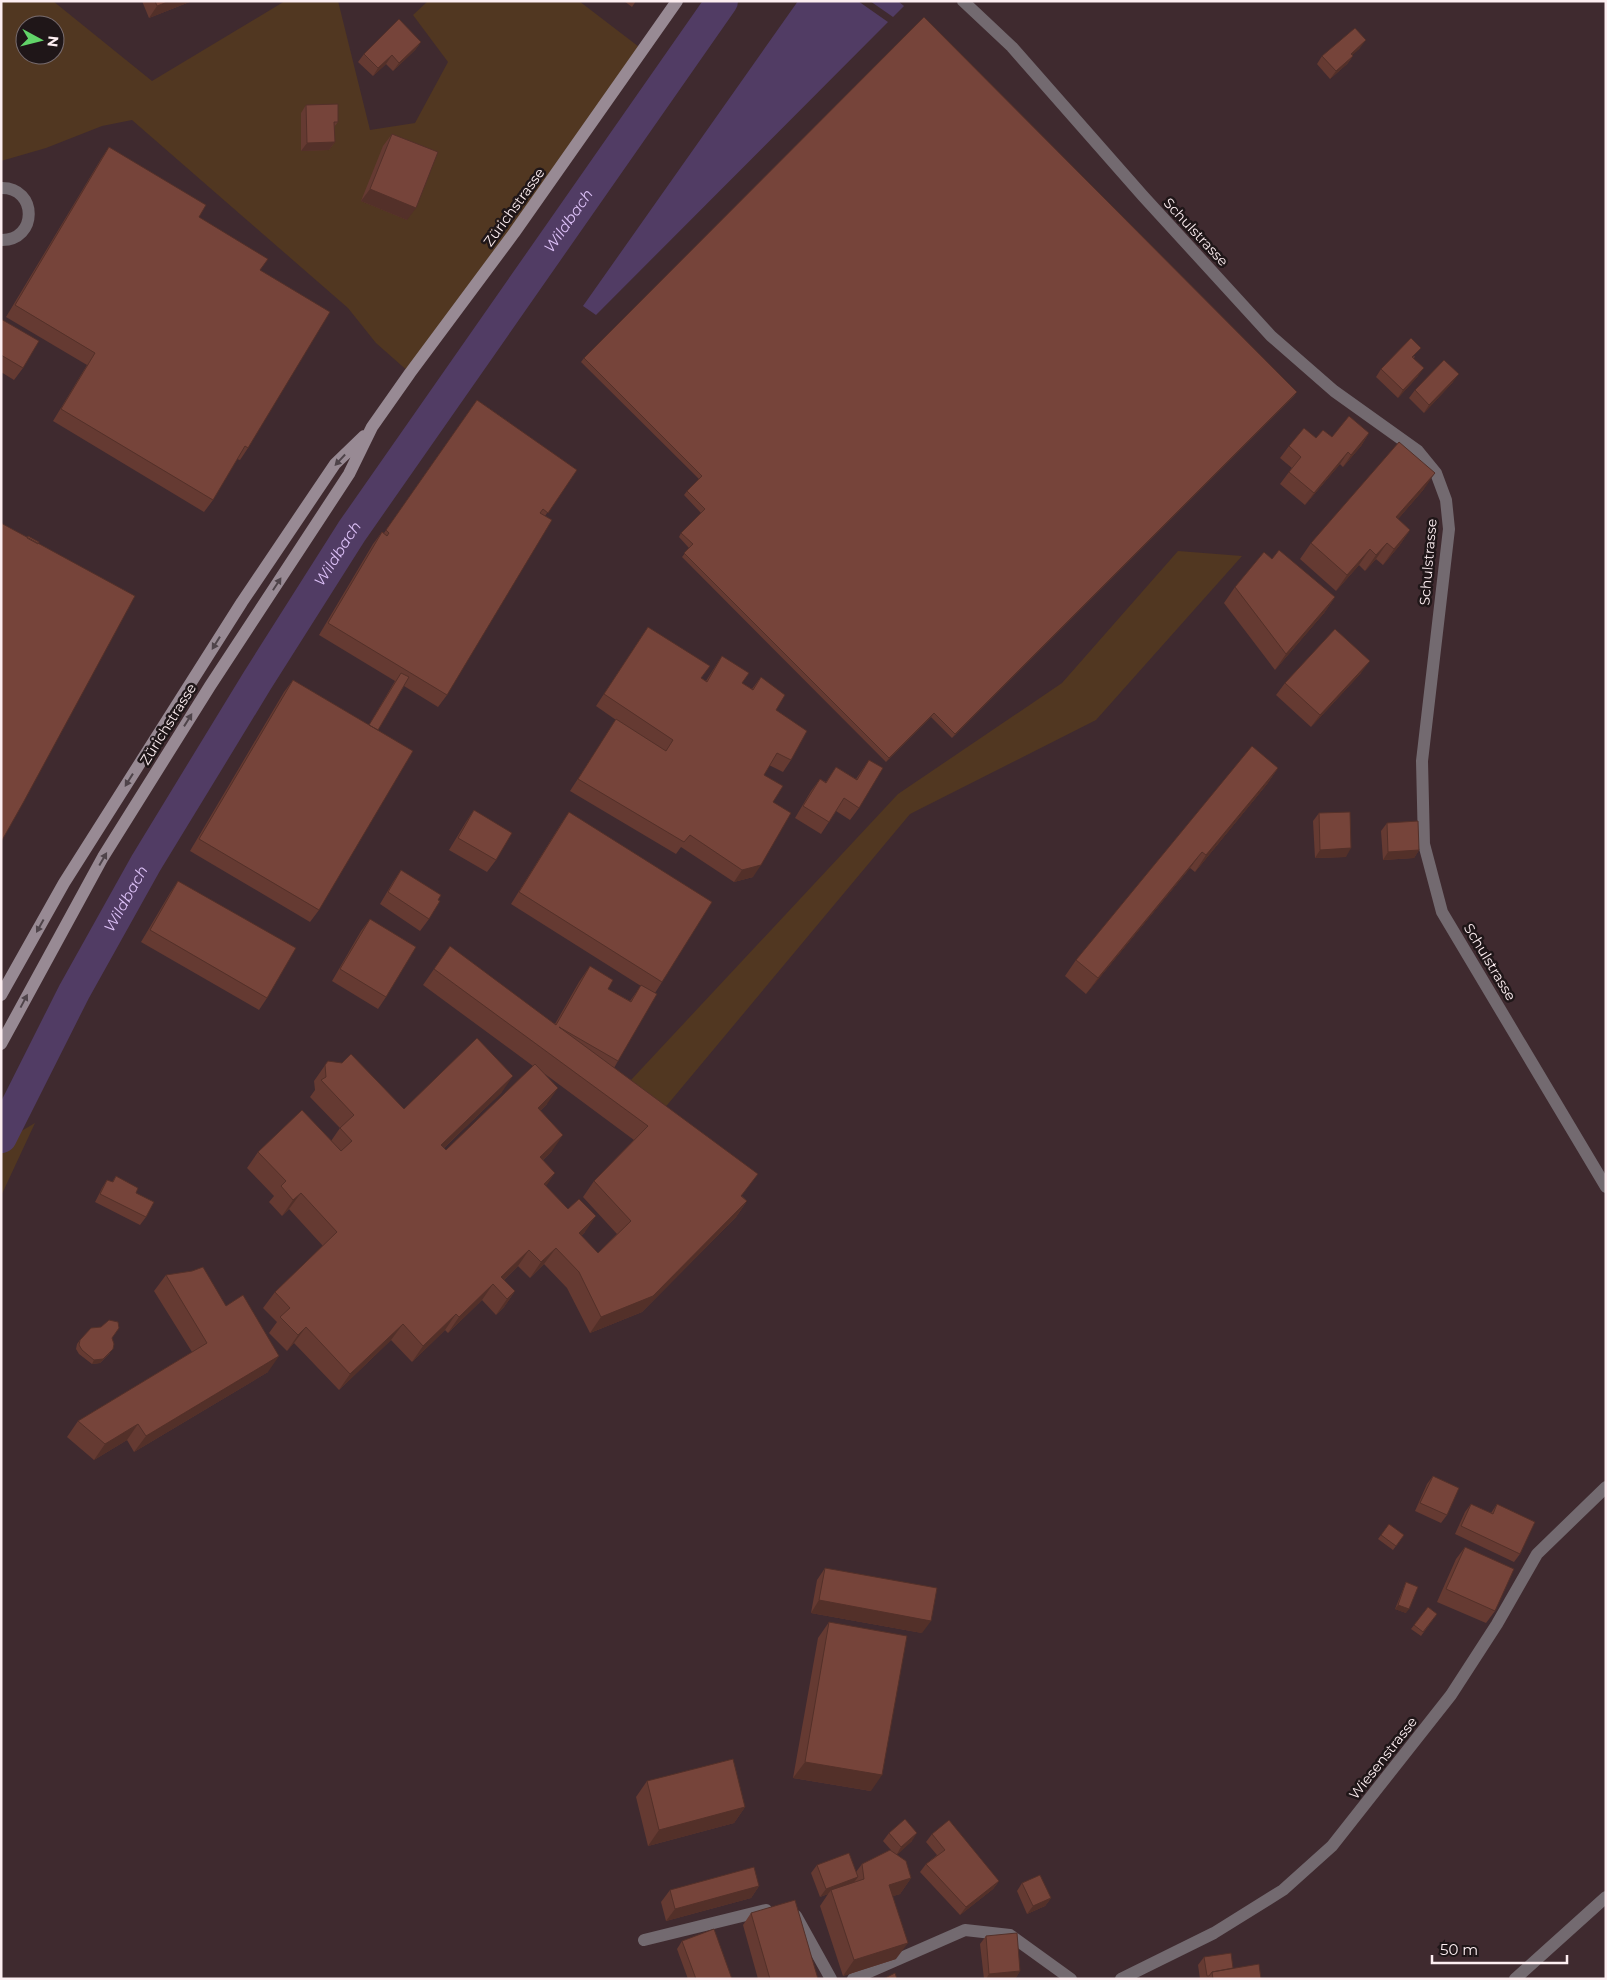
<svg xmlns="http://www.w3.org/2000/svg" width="1607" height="1980" viewBox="0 0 1607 1980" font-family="Montserrat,sans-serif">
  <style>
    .green { fill: #513721; fill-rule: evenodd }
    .water { fill: #513c64 }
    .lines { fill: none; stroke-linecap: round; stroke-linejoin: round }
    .river { stroke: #513c64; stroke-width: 32 }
    .minor { stroke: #736a70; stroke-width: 12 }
    .tertiary { stroke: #736a70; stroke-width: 12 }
    .secondary { stroke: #988a94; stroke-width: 12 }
    .wall { fill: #653a32; fill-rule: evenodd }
    .shaded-wall { fill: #533029 }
    .building { fill: #76443a; stroke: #533029 }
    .oneway { fill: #4f444a }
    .labels { text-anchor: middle; stroke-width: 5; stroke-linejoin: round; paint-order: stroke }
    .street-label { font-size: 14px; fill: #fdeef1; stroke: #1f1618 }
    .water-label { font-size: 15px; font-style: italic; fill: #dcc0f7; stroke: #1f1618 }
  </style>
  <rect width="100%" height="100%" fill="#3f2a2f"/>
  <path class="green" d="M1 1H53L152 81 285 1H338L370 130 415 123 448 62 413 15 428 1H579L643 50 410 373 376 343 348 308 132 120 102 126 46 148 1 161ZM25 25H55V55H25Z
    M1178 551 1242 556 1096 720 910 814 653 1122 617 1095 898 794 1062 683Z
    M35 1123 1 1196V1143Z"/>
  <path class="water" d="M798 1H858L888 22 596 315 583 306Z
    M870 1H898L904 6 893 17Z"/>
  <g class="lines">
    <path class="river" id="s1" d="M1 1137 74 992 146 863 257 681 352 531 722 1"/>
    <path class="minor" d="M963 1 1012 47 1143 196 1271 336 1334 391 1418 451 1436 473 1446 500 1449 529 1422 761 1424 844 1442 912 1606 1187
      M1 188C38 187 38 241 1 240
      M796 1916 831 1979
      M644 1940 766 1910
      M853 1979 965 1930 1010 1935 1071 1979
      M1121 1979 1214 1933 1283 1890 1332 1846 1451 1695 1497 1624 1537 1554 1606 1487"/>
    <path class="tertiary" d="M1515 1979 1606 1897"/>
    <path class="secondary" d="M1 995 64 883 242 602 335 464 364 436
      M1 1044 103 857 210 686 349 474 372 427 410 373 514 233 677 1"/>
  </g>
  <path class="wall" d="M142 1H192L149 18Z
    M624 1H636L632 7Z
    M421 42 415 50 393 71 386 64 373 76 358 62 364 54Z
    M1360 48 1352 55 1353 56 1347 64 1330 79 1317 64 1322 56Z
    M306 105 338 122 334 127 335 142 329 150 301 151V113Z
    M392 134 407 220 361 201 383 146Z
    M109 147 199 217 260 270 248 448 240 460 237 459 213 500 204 512 53 421 87 365 6 317 101 159Z
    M1 319 23 368 14 380 1 372Z
    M1415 356 1414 358 1418 376 1398 398 1376 377 1381 369Z
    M584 358 1297 392 1294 396 952 738 931 717 886 762 682 557 689 548 679 537 681 533 701 513 684 495 687 491 699 479 581 362Z
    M1453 382 1424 413 1409 398 1415 390Z
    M477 400 577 470 545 516 447 695 438 707 404 686 378 730 319 910 310 922 190 851 284 692 293 680 369 725 395 681 319 635 373 544 382 532 384 533Z
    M1369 433 1361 446 1343 467 1340 464 1305 505 1280 484 1292 468 1280 458 1289 446 1316 438Z
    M1424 489 1398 519 1410 530 1399 546 1383 565 1376 559 1365 571 1359 565 1336 591 1300 559 1311 543Z
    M1272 559 1335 597 1324 613 1275 670 1224 603 1235 587Z
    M648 627 701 678 706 681 722 656 742 683 752 689 761 677 776 710 791 760 783 772 769 765 764 775 773 802 753 877 734 882 681 847 676 854 570 791 616 720 596 706Z
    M1361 673 1311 727 1276 695 1285 683Z
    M869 760 859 808 850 820 836 811 821 834 795 818 811 791 820 779 826 782 836 767 856 779Z
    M1278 768 1267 784 1195 872 1190 868 1086 994 1065 976 1076 960Z
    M474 810 496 860 487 872 449 850 466 822Z
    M569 812 662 982 655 993 618 1061 614 1068 747 1201 736 1217 642 1312 590 1333 567 1288 544 1264 530 1278 518 1266 504 1280 515 1291 504 1307 496 1315 482 1300 448 1333 445 1330 412 1362 391 1340 339 1390 294 1343 287 1351 269 1333 277 1322 263 1308 275 1292 323 1246 289 1209 282 1216 269 1202 274 1196 247 1168 258 1152 331 1141 340 1128 310 1097 315 1090 314 1081 328 1061 404 1109 502 1092 444 1148 446 1150 533 1066 423 985 434 969 555 1024 579 982 590 966 608 989 630 1001 641 986 511 904 561 824ZM545 1074 634 1140 594 1181 583 1197 617 1234 598 1253 581 1236 585 1232 546 1186 543 1160 552 1151 540 1111 547 1104Z
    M1319 813 1346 857 1315 858 1313 821Z
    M1387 823 1419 850 1414 858 1383 860 1381 831Z
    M401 870 438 900 429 919 420 931 380 904 393 882Z
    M178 881 267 998 259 1010 141 942 170 893Z
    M370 919 386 997 378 1009 332 981 361 931Z
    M116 1176 136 1193 146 1217 140 1225 95 1202 102 1188 107 1180 112 1182Z
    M166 1275 226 1306 268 1372 134 1452 127 1440 94 1460 67 1437 78 1421 192 1352 154 1291Z
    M112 1338 110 1353 100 1363 92 1364 79 1354 76 1349 77 1344 80 1340Z
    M1433 1476 1447 1515 1441 1523 1415 1511 1427 1484Z
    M1471 1504 1491 1513 1497 1504 1520 1554 1514 1562 1455 1534 1465 1512Z
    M1389 1524 1404 1535 1393 1550 1378 1539Z
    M1465 1547 1495 1611 1486 1623 1437 1602 1456 1559Z
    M825 1568 922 1633 811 1613 817 1580Z
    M1406 1582V1613L1395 1609 1404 1587Z
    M1428 1607 1437 1614 1421 1636 1411 1629Z
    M829 1622 871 1791 793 1778 818 1638Z
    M647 1781 745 1807 734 1823 648 1846 636 1797Z
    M889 1833 912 1841 897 1854 911 1878 900 1894 893 1896 896 1959 843 1976 820 1906 828 1894 820 1897 811 1873 817 1865 856 1872 862 1864 891 1850 883 1841Z
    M932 1834 999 1881 993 1889 960 1915 920 1872 926 1864 937 1855 926 1842Z
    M1022 1883 1051 1898 1045 1906 1027 1914 1017 1891Z
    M759 1886 751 1898 666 1921 661 1902 670 1890Z
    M751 1913 818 1979H758L743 1925Z
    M986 1936 1020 1971 1015 1979H984L980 1944Z
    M682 1941 732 1979H688L677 1949Z
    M1204 1957 1233 1968 1261 1979H1200L1198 1965Z"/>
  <path class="shaded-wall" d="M170 1H192L149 18 157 6Z
    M1366 40 1360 48 1345 62 1351 54Z
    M421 42 415 50 393 71 399 63Z
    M392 55 386 64 373 76 378 68Z
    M1353 56 1347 64 1330 79 1336 71Z
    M335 142 329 150 301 151 307 143Z
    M370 189 416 208 407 220 361 201Z
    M1424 368 1418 376 1398 398 1403 390Z
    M1459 374 1453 382 1424 413 1429 405Z
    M1297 392 1294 396 952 738 955 734Z
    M1369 433 1361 446 1343 467 1351 455Z
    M1348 452 1340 464 1305 505 1314 493Z
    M1435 473 1424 489 1385 534 1396 517Z
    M1410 530 1399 546 1383 565 1394 549Z
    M1387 543 1376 559 1365 571 1376 555Z
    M1370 549 1359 565 1336 591 1347 575Z
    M1335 597 1324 613 1275 670 1286 654Z
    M1370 661 1361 673 1311 727 1320 715Z
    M934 713 931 717 886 762 889 758Z
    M1278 768 1267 784 1195 872 1206 855Z
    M1351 848 1346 857 1315 858 1320 850Z
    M1419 850 1414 858 1383 860 1388 852Z
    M1202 852 1190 868 1086 994 1098 978Z
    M761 865 753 877 734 882 742 870Z
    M513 1076 502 1092 430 1161 441 1145Z
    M558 1088 547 1104 526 1124 538 1108Z
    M563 1135 552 1151 529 1173 540 1157Z
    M555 1173 544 1189V1184Z
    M301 1193 289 1209 282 1216 293 1200Z
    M747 1201 736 1217 642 1312 590 1333 601 1317Z
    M596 1216 585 1232 567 1249 579 1233Z
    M556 1248 544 1264 530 1278 541 1262Z
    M529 1250 518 1266 496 1287 501 1277Z
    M493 1284 482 1300 448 1333 459 1317Z
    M515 1291 504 1307 496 1315 507 1299Z
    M456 1314 445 1330 412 1362 423 1346Z
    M403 1324 391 1340 339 1390 350 1374Z
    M306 1327 294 1343 287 1351 298 1335Z
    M113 1349 100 1363 92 1364 94 1360Z
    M279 1356 268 1372 134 1452 146 1436Z
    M138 1424 127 1440 94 1460 105 1444Z
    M819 1600 931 1621 922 1633 811 1613Z
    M1398 1605 1409 1609 1406 1613 1395 1609Z
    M805 1762 882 1775 871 1791 793 1778Z
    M745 1807 734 1823 648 1846 659 1830Z
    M917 1833 912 1841 896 1856 901 1847Z
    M858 1877 852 1885 831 1890 828 1894 820 1897 826 1889Z
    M911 1878 900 1894 878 1901 889 1885Z
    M999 1881 993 1889 960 1915 966 1907Z
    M759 1886 751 1898 666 1921 675 1909Z
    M1051 1898 1045 1906 1027 1914 1033 1906Z
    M908 1943 896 1959 843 1976 854 1960Z
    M1020 1971 1015 1979H986L989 1974Z"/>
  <path class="building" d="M155 1H170L157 6Z
    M924 17 1297 392 955 734 934 713 889 758 684 553 693 544 681 533 705 509 687 491 702 476 584 358Z
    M399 19 421 42 399 63 392 55 378 68 364 54Z
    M1355 28 1366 40 1351 54 1353 56 1336 71 1322 56Z
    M338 104V122H334L335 142 307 143 306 105Z
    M392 134 438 152 416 208 370 189Z
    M109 147 206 205 199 217 268 259 260 270 330 312 248 448 245 446 213 500 61 409 95 353 15 305Z
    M1 319 39 341 23 368 1 355Z
    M1411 338 1421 348 1412 357 1424 368 1403 390 1381 369Z
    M1444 360 1459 374 1429 405 1415 390Z
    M477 400 577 470 548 513 543 509 540 513 552 520 447 695 328 623 382 532 387 536 389 533 386 530Z
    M1349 416 1369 433 1351 455 1348 452 1314 493 1289 472 1301 457 1289 446 1304 428 1316 438 1323 430 1332 437Z
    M1399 442 1435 473 1396 517 1410 530 1394 549 1387 543 1376 555 1370 549 1347 575 1311 543Z
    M1 523 135 596 23 803 1 842Z
    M28 536 39 542 38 544 27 538Z
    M1279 550 1335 597 1286 654 1235 587 1264 552 1272 559Z
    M648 627 710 666 701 678 707 682 722 656 749 673 742 683 753 690 761 677 785 695 776 710 807 731 791 760 777 753 764 775 783 786 773 802 791 813 761 865 742 870 690 835 684 842 578 779 616 719 666 751 673 740 604 694Z
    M1335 629 1370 661 1320 715 1285 683Z
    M401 673 409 677 378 730 369 725Z
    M293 680 413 751 319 910 199 839Z
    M1252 746 1278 768 1206 855 1202 852 1098 978 1076 960Z
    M869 760 883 768 859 808 844 798 829 822 803 806 820 779 826 783 836 767 857 780Z
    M474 810 512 833 496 860 458 838Z
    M569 812 712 902 662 982 519 892Z
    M1350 812 1351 848 1320 850 1319 813Z
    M1418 821 1419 850 1388 852 1387 823Z
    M401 870 441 895 438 900 440 901 429 919 388 892Z
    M178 881 296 948 267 998 150 930Z
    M370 919 416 947 386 997 340 969Z
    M450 946 556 1025 590 966 613 980 608 989 631 1002 641 985 657 994 618 1061 559 1027 758 1174 741 1196 747 1201 653 1296 601 1317 579 1272 556 1248 541 1262 529 1250 501 1277 515 1291 507 1299 493 1284 459 1317 456 1314 423 1346 403 1324 350 1374 306 1327 298 1335 280 1317 290 1308 275 1292 337 1232 301 1193 293 1200 281 1186 286 1181 258 1152 302 1110 341 1151 352 1141 340 1128 354 1115 321 1080 326 1077 325 1065 328 1061 342 1063 351 1054 404 1109 477 1038 513 1076 441 1145 446 1150 535 1064 558 1088 538 1108 563 1135 540 1157 555 1173 544 1184 568 1209 579 1199 596 1216 579 1233 598 1253 631 1221 594 1181 648 1126 434 969Z
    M116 1176 138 1188 136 1193 154 1202 146 1217 100 1194 107 1180 113 1182Z
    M203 1267 226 1306 243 1295 279 1356 146 1436 138 1424 105 1444 78 1421 207 1343 166 1275 192 1271Z
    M109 1320 118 1322 119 1328 112 1338 114 1344 113 1349 103 1359 94 1360 82 1350 79 1345 80 1340 91 1328 101 1327Z
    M1433 1476 1459 1488 1447 1515 1420 1503Z
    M1471 1504 1493 1514 1497 1504 1535 1522 1520 1554 1461 1526Z
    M1389 1524 1404 1535 1396 1546 1381 1535Z
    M1465 1547 1514 1569 1495 1611 1446 1589Z
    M825 1568 937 1588 931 1621 819 1600Z
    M1406 1582 1418 1587 1409 1609 1398 1605Z
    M1428 1607 1437 1614 1423 1632 1414 1625Z
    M829 1622 907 1636 882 1775 805 1762Z
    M733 1759 745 1807 659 1830 647 1781Z
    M905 1819 917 1833 901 1847 889 1833Z
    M949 1820 999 1881 966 1907 926 1864 945 1850 932 1834Z
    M890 1850 906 1861 911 1878 889 1885 908 1943 854 1960 831 1890 864 1879 862 1864Z
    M849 1853 858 1877 826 1889 817 1865Z
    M754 1867 759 1886 675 1909 670 1890Z
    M1040 1875 1051 1898 1033 1906 1022 1883Z
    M795 1900 818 1979H770L751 1913Z
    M714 1929 732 1979H696L682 1941Z
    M1017 1933 1020 1971 989 1974 986 1936Z
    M1231 1953 1233 1968 1212 1972 1209 1976H1207L1204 1957Z
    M1259 1964 1261 1979H1213L1212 1972Z
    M895 1973 897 1979H883Z"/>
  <defs><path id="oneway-solid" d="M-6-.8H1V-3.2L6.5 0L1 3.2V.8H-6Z" transform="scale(1.25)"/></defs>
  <g class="oneway">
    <use href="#oneway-solid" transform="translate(340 460) rotate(133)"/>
    <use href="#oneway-solid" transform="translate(277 584) rotate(-57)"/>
    <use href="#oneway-solid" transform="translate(216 643) rotate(122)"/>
    <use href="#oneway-solid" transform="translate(188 720) rotate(-58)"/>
    <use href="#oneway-solid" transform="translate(129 780) rotate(122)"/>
    <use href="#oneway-solid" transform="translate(103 859) rotate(-60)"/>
    <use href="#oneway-solid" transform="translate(40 926) rotate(119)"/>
    <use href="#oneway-solid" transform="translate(24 1001) rotate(-62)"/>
  </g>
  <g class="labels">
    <g class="street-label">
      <text transform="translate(514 207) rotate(-54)" y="5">Zürichstrasse</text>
      <text transform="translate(1196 232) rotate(47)" y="5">Schulstrasse</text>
      <text transform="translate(1428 562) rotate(-85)" y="5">Schulstrasse</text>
      <text transform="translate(168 724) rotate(-58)" y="5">Zürichstrasse</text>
      <text transform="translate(1490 962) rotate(59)" y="5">Schulstrasse</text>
      <text transform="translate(1383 1758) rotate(-52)" y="5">Wiesenstrasse</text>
    </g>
    <g class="water-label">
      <text dy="5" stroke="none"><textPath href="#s1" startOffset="1079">Wildbach</textPath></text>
      <text dy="5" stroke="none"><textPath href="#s1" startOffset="674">Wildbach</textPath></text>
      <text dy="5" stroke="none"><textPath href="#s1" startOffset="269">Wildbach</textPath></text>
    </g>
  </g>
  <rect width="1607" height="1980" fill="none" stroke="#fdeef1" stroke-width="5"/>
  <g transform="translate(40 40) rotate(97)"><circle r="24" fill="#1f1618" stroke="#786c6f"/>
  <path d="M0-4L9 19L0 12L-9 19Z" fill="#62d469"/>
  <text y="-8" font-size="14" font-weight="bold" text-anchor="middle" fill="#fdeef1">N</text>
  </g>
  <path d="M1432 1955v8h135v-8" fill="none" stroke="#fdeef1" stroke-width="2.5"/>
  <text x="1440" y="1955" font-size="15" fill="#fdeef1" stroke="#1f1618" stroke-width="4" paint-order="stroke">50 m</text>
</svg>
